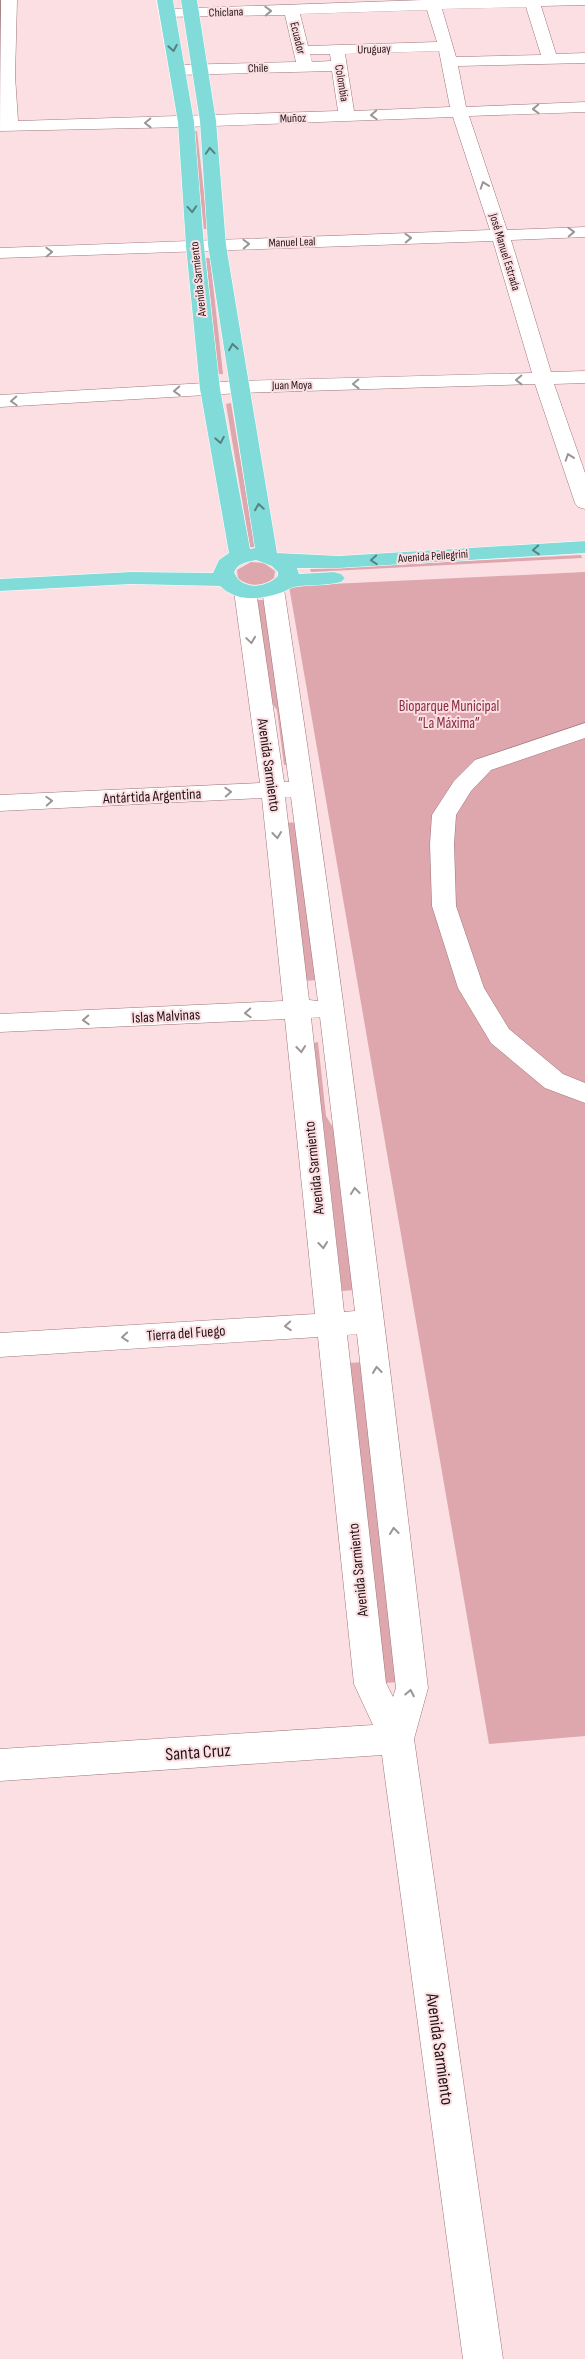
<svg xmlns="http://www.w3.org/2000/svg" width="585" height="2359" viewBox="0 0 585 2359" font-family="'Sofia Sans Condensed',sans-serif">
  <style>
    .green { fill: #dda7ad }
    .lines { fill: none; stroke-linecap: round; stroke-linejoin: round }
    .minor-casing { stroke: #9f777c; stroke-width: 1 }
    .major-casing { stroke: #fff; stroke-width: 1 }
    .minor { fill: #fff; fill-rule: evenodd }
    .major { fill: #81dcd9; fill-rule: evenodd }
    .oneway { stroke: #9c9596 }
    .oneway2 { stroke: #578281 }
    .labels { text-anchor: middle; stroke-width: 4; stroke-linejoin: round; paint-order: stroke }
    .far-street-label { font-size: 12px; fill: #231416; stroke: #fbdfe2 }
    .park-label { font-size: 15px; fill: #892e41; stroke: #fbdfe2 }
    .street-label { font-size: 15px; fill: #231416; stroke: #fbdfe2 }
    .near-street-label { font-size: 18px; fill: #231416; stroke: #fbdfe2 }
  </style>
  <rect width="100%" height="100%" fill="#fbdfe2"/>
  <path class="green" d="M193 131H197L208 229H204Z
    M206 258H210L223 374H218Z
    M231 403 255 547H250L226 404Z
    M581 555 582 558 311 572 310 569Z
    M251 562 264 563 275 571 274 578C263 587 248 587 238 578L237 570Z
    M585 572V1736L489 1744 289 586Z
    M254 600H264L287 765H284L277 710 267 696Z
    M298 822 317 980 305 981 287 823Z
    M318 1042 326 1116 338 1136 356 1290 342 1291 314 1043Z
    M364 1362 400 1682 384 1683 350 1363Z"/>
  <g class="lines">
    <defs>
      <path id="minor" d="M1 0H17L15 76 18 121 338 111 332 71 177 75 171 73 169 70 171 67 177 65 296 62 285 15 162 17 159 14 162 11 167 9 423 0H585V5L541 6 556 54 585 53V63L458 66 466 107 585 102V112L469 116 507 230 585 227V237L511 240 551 372 585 371V383L554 384 585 473V509L578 507 575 503 535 384 240 393 0 407V395L240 381 532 373 493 241 0 258V248L490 230 453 117 186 127 0 131ZM526 7 541 55 456 57 442 9ZM427 10 437 42 308 46 300 14ZM439 51 450 107 354 111 345 54ZM310 54H330L331 61 312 62Z
        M273 583 281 584 284 589C340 955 385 1321 428 1688L414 1739 503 2359H463L382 1755 0 1781V1749L373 1725 354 1684 318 1337 0 1357V1333L315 1314 285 1019 0 1032V1014L283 1001 262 798 0 811V795L260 783 234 591 237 586 245 585 253 586 256 591 284 782H289L262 589 265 584ZM291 797 318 1001 309 1000 285 797ZM320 1017 355 1311 344 1312 311 1018ZM357 1334 396 1688 393 1697 386 1683 347 1335Z
        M585 723V738L491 770 471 791 456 815 454 844 456 906 484 988 509 1029 563 1074 585 1083V1103L545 1088 491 1043 458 988 432 906 430 844 432 815 454 781 475 760Z"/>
      <path id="major" d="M157 0H173L194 122 204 246 220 389 250 549 255 548 208 245 200 121 181 0H197L216 121 226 245 277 553 339 556 585 541V553L339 568H297L299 574 334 572 341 574 345 578 341 582C326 586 310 584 294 587 289 588 285 592 280 593 259 600 237 602 220 586L131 584 0 591V579L131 572 213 573 219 560 229 553 200 389 186 246 178 122ZM256 560 272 566 278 572V576C266 588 241 591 234 572 238 563 247 562 256 560Z"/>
    </defs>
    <use href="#minor" class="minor-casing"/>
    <use href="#major" class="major-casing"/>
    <use href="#minor" class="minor"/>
    <use href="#major" class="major"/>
  </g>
  <defs><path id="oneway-chevron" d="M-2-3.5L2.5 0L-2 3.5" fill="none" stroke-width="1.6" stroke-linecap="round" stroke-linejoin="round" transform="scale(1.25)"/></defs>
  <g class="oneway">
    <use href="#oneway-chevron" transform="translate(268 11) rotate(-2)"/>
    <use href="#oneway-chevron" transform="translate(536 109) rotate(178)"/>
    <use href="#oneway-chevron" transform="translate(374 115) rotate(177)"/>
    <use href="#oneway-chevron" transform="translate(148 123) rotate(179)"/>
    <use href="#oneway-chevron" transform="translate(484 185) rotate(-109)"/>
    <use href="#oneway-chevron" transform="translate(571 232) rotate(-2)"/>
    <use href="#oneway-chevron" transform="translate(408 238) rotate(-2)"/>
    <use href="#oneway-chevron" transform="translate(246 244) rotate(-2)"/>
    <use href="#oneway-chevron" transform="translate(49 252) rotate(-2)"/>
    <use href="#oneway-chevron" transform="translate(519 380) rotate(179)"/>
    <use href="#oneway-chevron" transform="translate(356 384) rotate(179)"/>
    <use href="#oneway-chevron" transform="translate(177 391) rotate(177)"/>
    <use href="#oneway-chevron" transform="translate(14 401) rotate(177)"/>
    <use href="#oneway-chevron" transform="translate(569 457) rotate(-109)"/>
    <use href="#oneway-chevron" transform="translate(251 640) rotate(82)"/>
    <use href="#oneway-chevron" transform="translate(228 792) rotate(-3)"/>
    <use href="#oneway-chevron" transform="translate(49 801) rotate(-3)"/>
    <use href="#oneway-chevron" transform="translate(277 835) rotate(84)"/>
    <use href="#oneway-chevron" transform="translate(248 1013) rotate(177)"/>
    <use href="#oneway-chevron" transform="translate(86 1020) rotate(177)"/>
    <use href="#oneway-chevron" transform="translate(301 1049) rotate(84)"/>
    <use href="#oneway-chevron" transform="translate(355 1191) rotate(-97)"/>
    <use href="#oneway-chevron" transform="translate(323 1245) rotate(84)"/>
    <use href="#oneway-chevron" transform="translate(288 1326) rotate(176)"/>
    <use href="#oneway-chevron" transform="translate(125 1337) rotate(176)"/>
    <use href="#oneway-chevron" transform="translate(377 1370) rotate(-96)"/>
    <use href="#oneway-chevron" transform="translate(394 1531) rotate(-96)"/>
    <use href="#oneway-chevron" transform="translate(410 1693) rotate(-79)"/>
  </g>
  <g class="oneway2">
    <use href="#oneway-chevron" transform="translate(173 48) rotate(80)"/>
    <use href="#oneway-chevron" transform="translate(210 151) rotate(-94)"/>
    <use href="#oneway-chevron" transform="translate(192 209) rotate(86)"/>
    <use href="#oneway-chevron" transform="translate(233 347) rotate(-99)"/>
    <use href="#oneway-chevron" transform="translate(220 440) rotate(80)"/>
    <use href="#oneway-chevron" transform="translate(259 507) rotate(-99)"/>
    <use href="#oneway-chevron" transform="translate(536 550) rotate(176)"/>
    <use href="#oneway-chevron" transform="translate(374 560) rotate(176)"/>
  </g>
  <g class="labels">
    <g class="far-street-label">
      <text transform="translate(226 12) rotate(-2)" y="4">Chiclana</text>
      <text transform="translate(298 38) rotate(76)" y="4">Ecuador</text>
      <text transform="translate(374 49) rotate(-2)" y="4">Uruguay</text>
      <text transform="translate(258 68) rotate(-2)" y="4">Chile</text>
      <text transform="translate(342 83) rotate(81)" y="4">Colombia</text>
      <text transform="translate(293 118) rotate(-2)" y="4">Muñoz</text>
      <text transform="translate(292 242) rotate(-2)" y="4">Manuel Leal</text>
      <text transform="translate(505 252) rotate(73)" y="4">José Manuel Estrada</text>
      <text transform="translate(198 279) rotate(-96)" y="4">Avenida Sarmiento</text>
      <text transform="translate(292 385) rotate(-1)" y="4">Juan Moya</text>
      <text transform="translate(433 556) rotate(-4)" y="4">Avenida Pellegrini</text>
    </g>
    <g class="park-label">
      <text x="449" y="711">Bioparque Municipal<tspan x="449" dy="17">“La Máxima”</tspan></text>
    </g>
    <g class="street-label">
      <text transform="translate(269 765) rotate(82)" y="5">Avenida Sarmiento</text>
      <text transform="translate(152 796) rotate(-3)" y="5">Antártida Argentina</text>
      <text transform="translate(166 1016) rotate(-3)" y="5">Islas Malvinas</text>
      <text transform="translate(314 1168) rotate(-96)" y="5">Avenida Sarmiento</text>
      <text transform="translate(186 1333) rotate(-4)" y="5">Tierra del Fuego</text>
      <text transform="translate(358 1570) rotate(-96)" y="5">Avenida Sarmiento</text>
    </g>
    <g class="near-street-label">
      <text transform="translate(198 1752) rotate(-4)" y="6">Santa Cruz</text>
      <text transform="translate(440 2049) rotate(82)" y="6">Avenida Sarmiento</text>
    </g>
  </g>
</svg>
